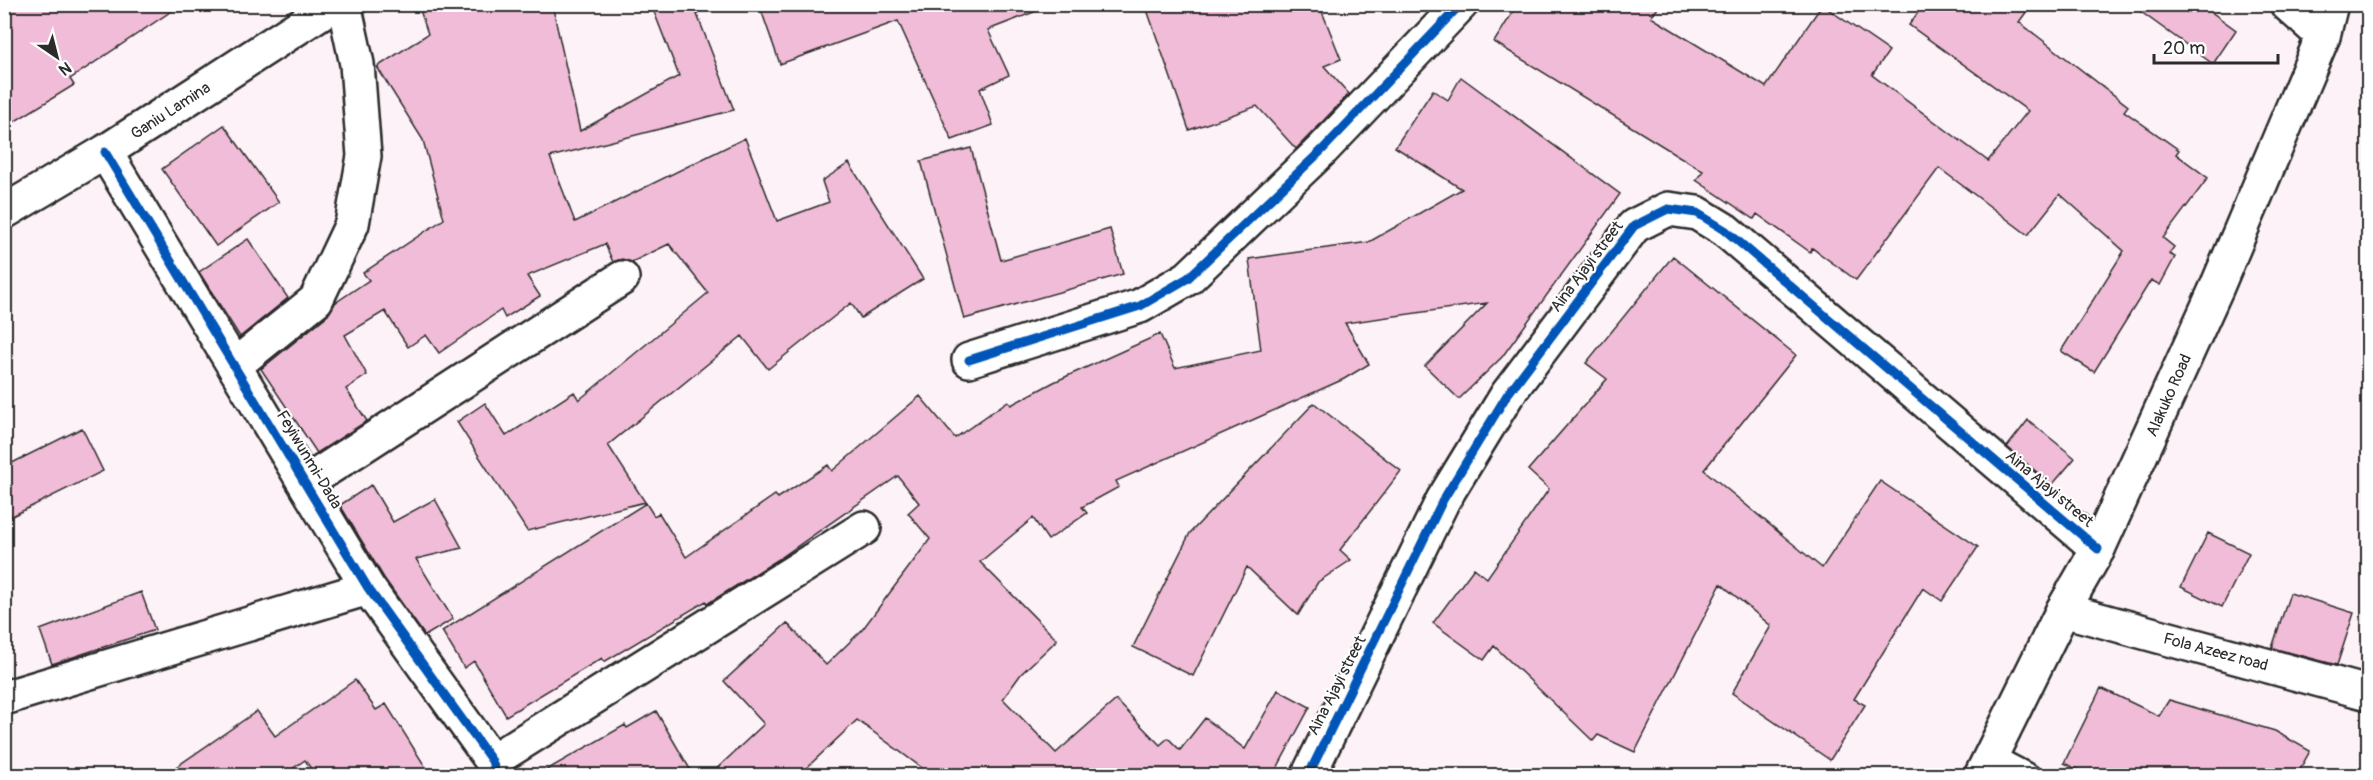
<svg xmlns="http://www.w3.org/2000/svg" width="2373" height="780" viewBox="0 0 2373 780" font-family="Pangolin,sans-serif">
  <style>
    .building { fill: #f1bcd7; stroke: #2b2b2b; stroke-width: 1.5 }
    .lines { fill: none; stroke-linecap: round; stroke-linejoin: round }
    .service-casing { stroke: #2b2b2b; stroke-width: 27 }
    .minor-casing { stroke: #2b2b2b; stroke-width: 38 }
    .tertiary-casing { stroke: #2b2b2b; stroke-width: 38 }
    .secondary-casing { stroke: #2b2b2b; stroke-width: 38 }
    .service { stroke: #fff; stroke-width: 22 }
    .minor { stroke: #fff; stroke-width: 33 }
    .tertiary { stroke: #fff; stroke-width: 33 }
    .secondary { stroke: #fff; stroke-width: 33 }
    .cycleway-casing { stroke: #fff; stroke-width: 13 }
    .cycleway { stroke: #0057b8; stroke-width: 9 }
    .labels { text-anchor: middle; stroke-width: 4.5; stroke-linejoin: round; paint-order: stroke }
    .street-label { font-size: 16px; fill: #2b2b2b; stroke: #fff }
  </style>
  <rect width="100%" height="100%" fill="#fcf2f7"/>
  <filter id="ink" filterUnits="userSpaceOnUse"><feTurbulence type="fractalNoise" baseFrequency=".0167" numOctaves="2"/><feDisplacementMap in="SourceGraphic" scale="12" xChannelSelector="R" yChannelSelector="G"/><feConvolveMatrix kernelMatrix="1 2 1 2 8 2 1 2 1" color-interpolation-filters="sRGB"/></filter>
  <g filter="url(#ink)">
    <path class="building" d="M4 4H182L70 79 74 85 4 128Z
      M418 4H552L580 131 679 76 651 4H693L734 110 550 157 575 222 745 138 777 221 829 202 822 181 849 163 923 279 861 318 851 303 768 369 742 336 608 445 645 502 527 531 457 422 485 403 506 436 574 392 579 400 708 293 669 244 632 262 622 259 613 262 605 244 527 276 540 296 505 318 501 310 439 353 426 335 408 347 385 311 345 335 367 375 346 389 367 421 317 453 261 369 328 315 335 303 369 280 363 273 444 219 423 140 377 67 428 34Z
      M759 4H1047V7L988 30 1009 75 980 89 993 125 952 140 898 21 780 64Z
      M1145 4H1319L1341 59 1324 66 1349 94 1296 149 1257 106 1189 130Z
      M1518 4H1661L1651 17 1766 87 1822 5 1889 51 1872 75 1988 161 2028 111 1909 25 1924 4H2032L2019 22 2128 106 2124 111 2179 150 2176 154 2208 178 2163 238 2174 247 2169 254 2175 257 2160 285 2151 280 2094 372 2061 351 2124 251 2060 194 2028 235 1939 168 1856 280 1812 248 1810 252 1757 214 1754 219 1696 180 1703 171 1494 42Z
      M2130 4H2200L2236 30 2213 64Z
      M1461 77 1620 194 1502 357 1459 399 1425 366 1487 303 1345 323 1369 364 1344 379 1116 481 1119 487 1082 507 1087 513 1048 540 1033 518 980 562 1057 640 1021 674 1003 699 1056 753 1116 700 1160 745 1168 738 1180 750 1205 718 1245 749 1278 690 1310 707 1275 772 1279 776H933L857 720 798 776H709L764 724 724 681 787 623 826 665 862 630 930 539 908 513 919 503 898 476 779 559 707 604 706 601 604 662 602 658 506 716 474 661 464 668 442 631 646 503 654 516 659 513 686 557 775 495 778 498 828 465 832 471 920 396 955 438 1008 401 1011 405 1054 382 1160 334 1175 368 1261 350 1249 259 1369 242 1462 189 1395 147 1433 90 1448 100Z
      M224 125 279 202 216 246 162 169Z
      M971 148 1001 260 1110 229 1123 274 964 319 921 161Z
      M248 239 288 298 240 337 199 272Z
      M1673 256 1796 355 1704 470 1822 568 1880 481 1978 547 1942 601 1923 588 1854 699 1865 705 1830 760 1732 693 1771 626 1721 584 1635 752 1598 735 1593 741 1494 646 1484 660 1433 623 1474 568 1487 578 1549 489 1528 470 1607 379 1586 363Z
      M1314 403 1401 471 1340 550 1351 560 1318 582 1298 615 1247 567 1193 676 1133 647 1190 533Z
      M2028 420 2075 458 2052 485 2007 447Z
      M82 428 103 471 4 520V467Z
      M371 485 393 522 435 499 462 548 416 559 453 619 425 636 384 578 340 505Z
      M2208 533 2249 553 2222 607 2181 587Z
      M141 592 155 630 52 664 40 630Z
      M2290 593 2354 613 2337 665 2272 648Z
      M355 680 376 710 386 704 431 776H316L305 760 282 776H163L257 711 275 736Z
      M2101 688 2159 716 2169 700 2275 731 2310 751 2296 776H2090L2064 763Z
      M656 711 694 776H536L625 725 627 728Z"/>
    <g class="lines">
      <defs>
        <path id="service" d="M1991 756 2029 776"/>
        <path id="minor" d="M2287 4 2323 36
          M105 152 368 588 492 761 497 776
          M4 212 105 152 334 4
          M969 360 1140 306 1188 278 1323 149 1461 4
          M235 365 316 300 352 224 364 156 357 64 344 4
          M307 482 622 278
          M4 698 368 588
          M492 761 864 528
          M1308 776 1443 500 1507 395 1634 226 1668 209 1697 213 1725 230 2098 549"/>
        <path id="tertiary" d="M2063 610 2368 693"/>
        <path id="secondary" d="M1981 776 2063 610 2098 549 2216 289 2323 36 2331 4"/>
      </defs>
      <use href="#service" class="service-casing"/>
      <use href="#minor" class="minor-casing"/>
      <use href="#tertiary" class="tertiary-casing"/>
      <use href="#secondary" class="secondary-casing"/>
      <use href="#service" class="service"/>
      <use href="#minor" class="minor"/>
      <use href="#tertiary" class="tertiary"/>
      <use href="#secondary" class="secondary"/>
      <defs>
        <path id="cycleway" d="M105 152 368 588 492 761 497 776
          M969 360 1140 306 1188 278 1323 149 1461 4
          M1308 776 1443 500 1507 395 1634 226 1668 209 1697 213 1725 230 2098 549"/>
      </defs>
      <use href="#cycleway" class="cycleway-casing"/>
      <use href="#cycleway" class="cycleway"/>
    </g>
  </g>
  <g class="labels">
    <g class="street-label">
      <text transform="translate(170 110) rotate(-33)" y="6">Ganiu Lamina</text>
      <text transform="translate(1586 266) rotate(-53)" y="6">Aina Ajayi street</text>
      <text transform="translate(2168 395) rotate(-66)" y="6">Alakuko Road</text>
      <text transform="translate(310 459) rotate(59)" y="6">Feyiwunmi-Dada</text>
      <text transform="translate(2050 488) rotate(40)" y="6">Aina Ajayi street</text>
      <text transform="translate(2216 651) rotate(15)" y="6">Fola Azeez road</text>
      <text transform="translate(1336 685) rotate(-63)" y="6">Aina Ajayi street</text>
    </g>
  </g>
  <rect width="2373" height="780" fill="none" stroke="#fff" stroke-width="24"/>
  <rect x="12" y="12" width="2349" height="756" fill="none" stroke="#2b2b2b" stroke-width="2" filter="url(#ink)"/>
  <g transform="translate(57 57) rotate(145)" stroke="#ffffff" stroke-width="4.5" paint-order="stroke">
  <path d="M0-4.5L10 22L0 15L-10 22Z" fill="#2b2b2b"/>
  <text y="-9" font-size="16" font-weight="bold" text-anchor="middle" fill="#2b2b2b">N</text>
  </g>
  <path d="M2154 54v9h124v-9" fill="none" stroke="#2b2b2b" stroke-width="3"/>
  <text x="2163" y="54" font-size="18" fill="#2b2b2b" stroke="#ffffff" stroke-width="4.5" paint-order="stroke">20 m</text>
</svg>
